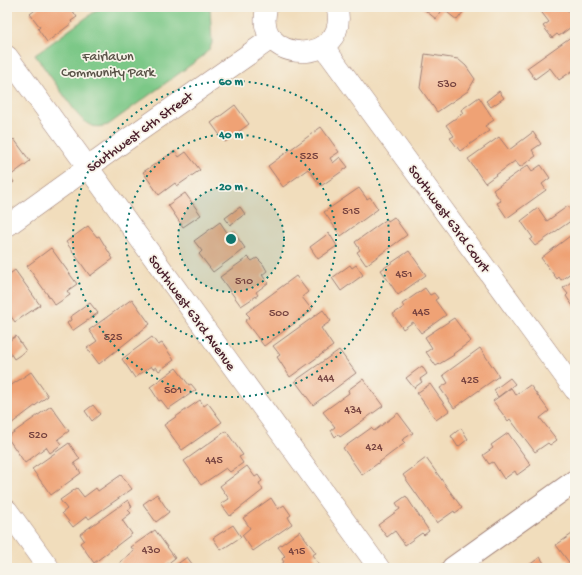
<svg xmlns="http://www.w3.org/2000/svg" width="582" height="575" viewBox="0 0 582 575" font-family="'Gochi Hand',sans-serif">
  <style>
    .green { fill: #7cc887; stroke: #637459 }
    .building { fill: #efa275 }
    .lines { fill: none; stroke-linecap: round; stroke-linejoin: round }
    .street-casing { stroke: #9e7e74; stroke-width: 22 }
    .secondary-casing { stroke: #9e7e74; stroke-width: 24 }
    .street { stroke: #fff; stroke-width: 21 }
    .secondary { stroke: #fff; stroke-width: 22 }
    .ring { fill: none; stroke: #0f766e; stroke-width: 2; stroke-dasharray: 2 4 }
    .labels { text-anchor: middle; stroke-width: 3.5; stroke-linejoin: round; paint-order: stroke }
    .number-label { font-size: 12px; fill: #73403e }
    .park-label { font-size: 14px; fill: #595247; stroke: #f7f3e8 }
    .street-label { font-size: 14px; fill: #4a1f2b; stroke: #f7f3e8 }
    .centre { fill: #0f766e; stroke: #f7f3e8; stroke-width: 2 }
    .ring-label { font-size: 12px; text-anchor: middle; font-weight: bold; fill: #0f766e; stroke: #f7f3e8; stroke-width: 3.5; stroke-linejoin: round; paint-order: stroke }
  </style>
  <rect width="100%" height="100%" fill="#f7f3e8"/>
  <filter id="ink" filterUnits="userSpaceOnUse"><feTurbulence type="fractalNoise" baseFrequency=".025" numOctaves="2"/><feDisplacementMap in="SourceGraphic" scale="8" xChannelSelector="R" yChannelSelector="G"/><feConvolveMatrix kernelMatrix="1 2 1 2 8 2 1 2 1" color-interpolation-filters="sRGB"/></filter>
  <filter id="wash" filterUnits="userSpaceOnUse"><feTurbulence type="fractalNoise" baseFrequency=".012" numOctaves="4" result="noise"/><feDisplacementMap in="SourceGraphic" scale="16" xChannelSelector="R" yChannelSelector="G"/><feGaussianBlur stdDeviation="0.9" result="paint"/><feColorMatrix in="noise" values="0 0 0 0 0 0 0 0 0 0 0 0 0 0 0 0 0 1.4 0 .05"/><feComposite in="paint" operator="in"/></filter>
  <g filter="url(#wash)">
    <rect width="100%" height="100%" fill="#f1ddbc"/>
    <path class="green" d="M101 7H210L212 43 210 48 203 56 108 125C94 129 88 126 78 115L35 55Z"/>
    <g id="blocks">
      <path class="building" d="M39 7H61L62 9 70 7 77 17 71 21 72 23 47 42 38 29 40 27 30 14Z
        M421 7H467L457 20 443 9 436 19Z
        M542 7H565L568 11 570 10 575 16V24L559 36 557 34 552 38 543 26 549 22 539 9Z
        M575 34V69L559 80 550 68 535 79 527 68Z
        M425 54 458 59 466 66 475 79 468 91 437 112 420 88Z
        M499 91 504 98 491 107 486 101Z
        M479 97 494 120 485 126 489 131 460 151 450 138 454 136 446 125 463 113 461 110Z
        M235 105 249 124 225 142 211 123Z
        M321 127 339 152 330 158 333 163 340 157 348 167 321 186 308 169 283 187 268 166Z
        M533 132 541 144 532 150 536 156 520 167 515 161 485 183 468 159 499 137 509 150Z
        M14 139 30 161 10 176 14 182 7 188V145Z
        M175 151 179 157 186 152 200 170 177 186 175 183 159 195 143 172Z
        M528 165 532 171 541 165 550 178 542 184 546 190 507 218 497 203 501 201 493 190Z
        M359 188 367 199 370 197 378 209 341 236 324 212Z
        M185 193 201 215 183 227 168 205Z
        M568 206 575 218 535 246 530 240 533 238 521 221 538 208 547 221Z
        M240 207 245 214 230 225 225 218Z
        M394 217 407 235 366 265 357 252 360 250 355 242 387 219 388 221Z
        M220 222 228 234 233 231 245 248 213 272 199 254 202 251 194 241Z
        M88 226 97 237 99 236 113 259 90 276 66 242Z
        M329 233 337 246 318 259 310 247Z
        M570 236 575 243V270L561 280 559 277 557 279 541 258Z
        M51 248 77 284 67 291 70 295 55 305 27 266Z
        M409 251 426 275 398 295 381 270Z
        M248 257 252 261 257 258 263 264 267 271 262 275 268 283 256 292 258 295 241 306 220 277Z
        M350 265 352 268 356 265 363 275 341 291 332 278Z
        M15 270 40 305 15 322 7 311V276Z
        M296 276 308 292 302 297 312 310 264 346 245 321 250 317 246 313Z
        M575 279V309L566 296 568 294 563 288Z
        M425 288 430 295 434 293 438 298 435 300 446 315 421 333 413 322 403 329 393 314 404 307 402 304Z
        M132 299 150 324 99 364 87 348 97 341 89 330Z
        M90 303 98 313 72 331 67 323 71 320 70 317Z
        M323 310 331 321 321 328 333 346 290 377 277 357 280 355 273 346Z
        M454 318 471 341 453 354 454 355 436 366 426 352 432 348 425 337Z
        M16 336 26 351 14 359 7 348V342Z
        M152 337 158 345 162 343 174 360 159 371 156 367 153 369 151 366 135 378 122 359Z
        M480 348 499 376 454 408 440 388 448 383 443 375Z
        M339 350 356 373 313 405 295 381Z
        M422 366 427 374 420 379 422 382 414 388 406 378Z
        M176 368 189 385 191 384 196 390 168 409 161 400 159 401 150 387Z
        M31 372 48 396 7 427V388Z
        M510 378 515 384 498 397 494 390Z
        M363 379 383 406 340 437 338 434 335 437 331 430 335 427 323 412 349 393 348 390Z
        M430 384 449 411 436 420 417 393Z
        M530 385 549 411 540 418 557 440 550 445 548 443 535 452 510 419 508 421 493 401 511 388 516 395Z
        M200 400 204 406 208 403 222 422 182 450 164 425Z
        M93 405 100 414 92 421 85 411Z
        M51 406 69 431 58 439 62 444 50 453 46 447 25 463 7 437Z
        M398 413 413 433 402 440 405 443 362 475 343 448 371 428 374 431Z
        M461 428 468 439 458 447 451 436Z
        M226 431 243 455 239 457 243 463 230 472 226 468 201 485 184 461Z
        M508 433 531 465 517 475 515 471 504 479 493 462 489 464 483 455 493 448 491 445Z
        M69 443 80 459 74 463 81 473 51 495 32 469Z
        M426 458 462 508 455 513 454 511 437 523 403 475Z
        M247 466 255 477 258 475 262 481 259 483 263 490 230 516 221 504 229 499 220 486Z
        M121 475 132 489 89 519 87 516 73 527 62 513 67 509 60 500 77 488 84 497 96 488 98 491Z
        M157 494 169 512 156 522 143 504Z
        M406 496 429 531 424 535 422 533 405 545 395 531 387 537 378 525 400 509 396 503Z
        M271 498 278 509 284 505 291 515 288 517 292 524 253 551 242 535 250 528 243 518Z
        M128 500 132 507 128 510 131 513 122 520 132 534 94 563 80 543 84 540 80 534Z
        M233 525 241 537 221 550 213 538Z
        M155 530 175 558 162 568H124L120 562 134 551 131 547Z
        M300 531 316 553 312 555 319 564 314 568H281L279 566 284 562 282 559 285 556 278 547Z
        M575 532V562L571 565 556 545Z
        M187 557 195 568H172Z
        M540 557 547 568H529L528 566Z"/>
    </g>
  </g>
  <g filter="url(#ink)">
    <use href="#blocks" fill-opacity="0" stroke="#9e7e74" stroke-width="1"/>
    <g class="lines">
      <defs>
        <path id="street" d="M267 7C250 64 351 69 337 7
          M323 46 575 390
          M7 56 379 568
          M7 226 115 148 272 38
          M7 510 49 568"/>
        <path id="secondary" d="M453 568 575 481"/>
      </defs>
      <use href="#street" class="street-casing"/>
      <use href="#secondary" class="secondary-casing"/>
      <use href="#street" class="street"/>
      <use href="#secondary" class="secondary"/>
    </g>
  </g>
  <circle cx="231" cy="239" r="53" fill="#0f766e" fill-opacity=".12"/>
  <g class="ring">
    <circle cx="231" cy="239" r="53"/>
    <circle cx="231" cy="239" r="105"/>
    <circle cx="231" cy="239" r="158"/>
  </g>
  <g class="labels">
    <g class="number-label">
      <text x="447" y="87">530</text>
      <text x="309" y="159">525</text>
      <text x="351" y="214">515</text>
      <text x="404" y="277">451</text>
      <text x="244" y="284">510</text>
      <text x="421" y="315">445</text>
      <text x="279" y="316">500</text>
      <text x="113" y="340">525</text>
      <text x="326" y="381">444</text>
      <text x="470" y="383">425</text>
      <text x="173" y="393">501</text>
      <text x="353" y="413">434</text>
      <text x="38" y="438">520</text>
      <text x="374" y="450">424</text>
      <text x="214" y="463">445</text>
      <text x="151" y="553">430</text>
      <text x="297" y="554">415</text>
    </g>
    <g class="park-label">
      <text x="108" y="60">Fairlawn<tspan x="108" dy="16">Community Park</tspan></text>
    </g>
    <g class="street-label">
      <text transform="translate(139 131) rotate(-36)" y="5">Southwest 6th Street</text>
      <text transform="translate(450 218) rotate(54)" y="5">Southwest 63rd Court</text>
      <text transform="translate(193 312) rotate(54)" y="5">Southwest 63rd Avenue</text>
    </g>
  </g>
  <circle cx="231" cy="239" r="6" class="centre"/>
  <g class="ring-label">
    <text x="231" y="85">60 m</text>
    <text x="231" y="138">40 m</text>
    <text x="231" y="190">20 m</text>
  </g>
  <rect width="582" height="575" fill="none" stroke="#f7f3e8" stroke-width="24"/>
</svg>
